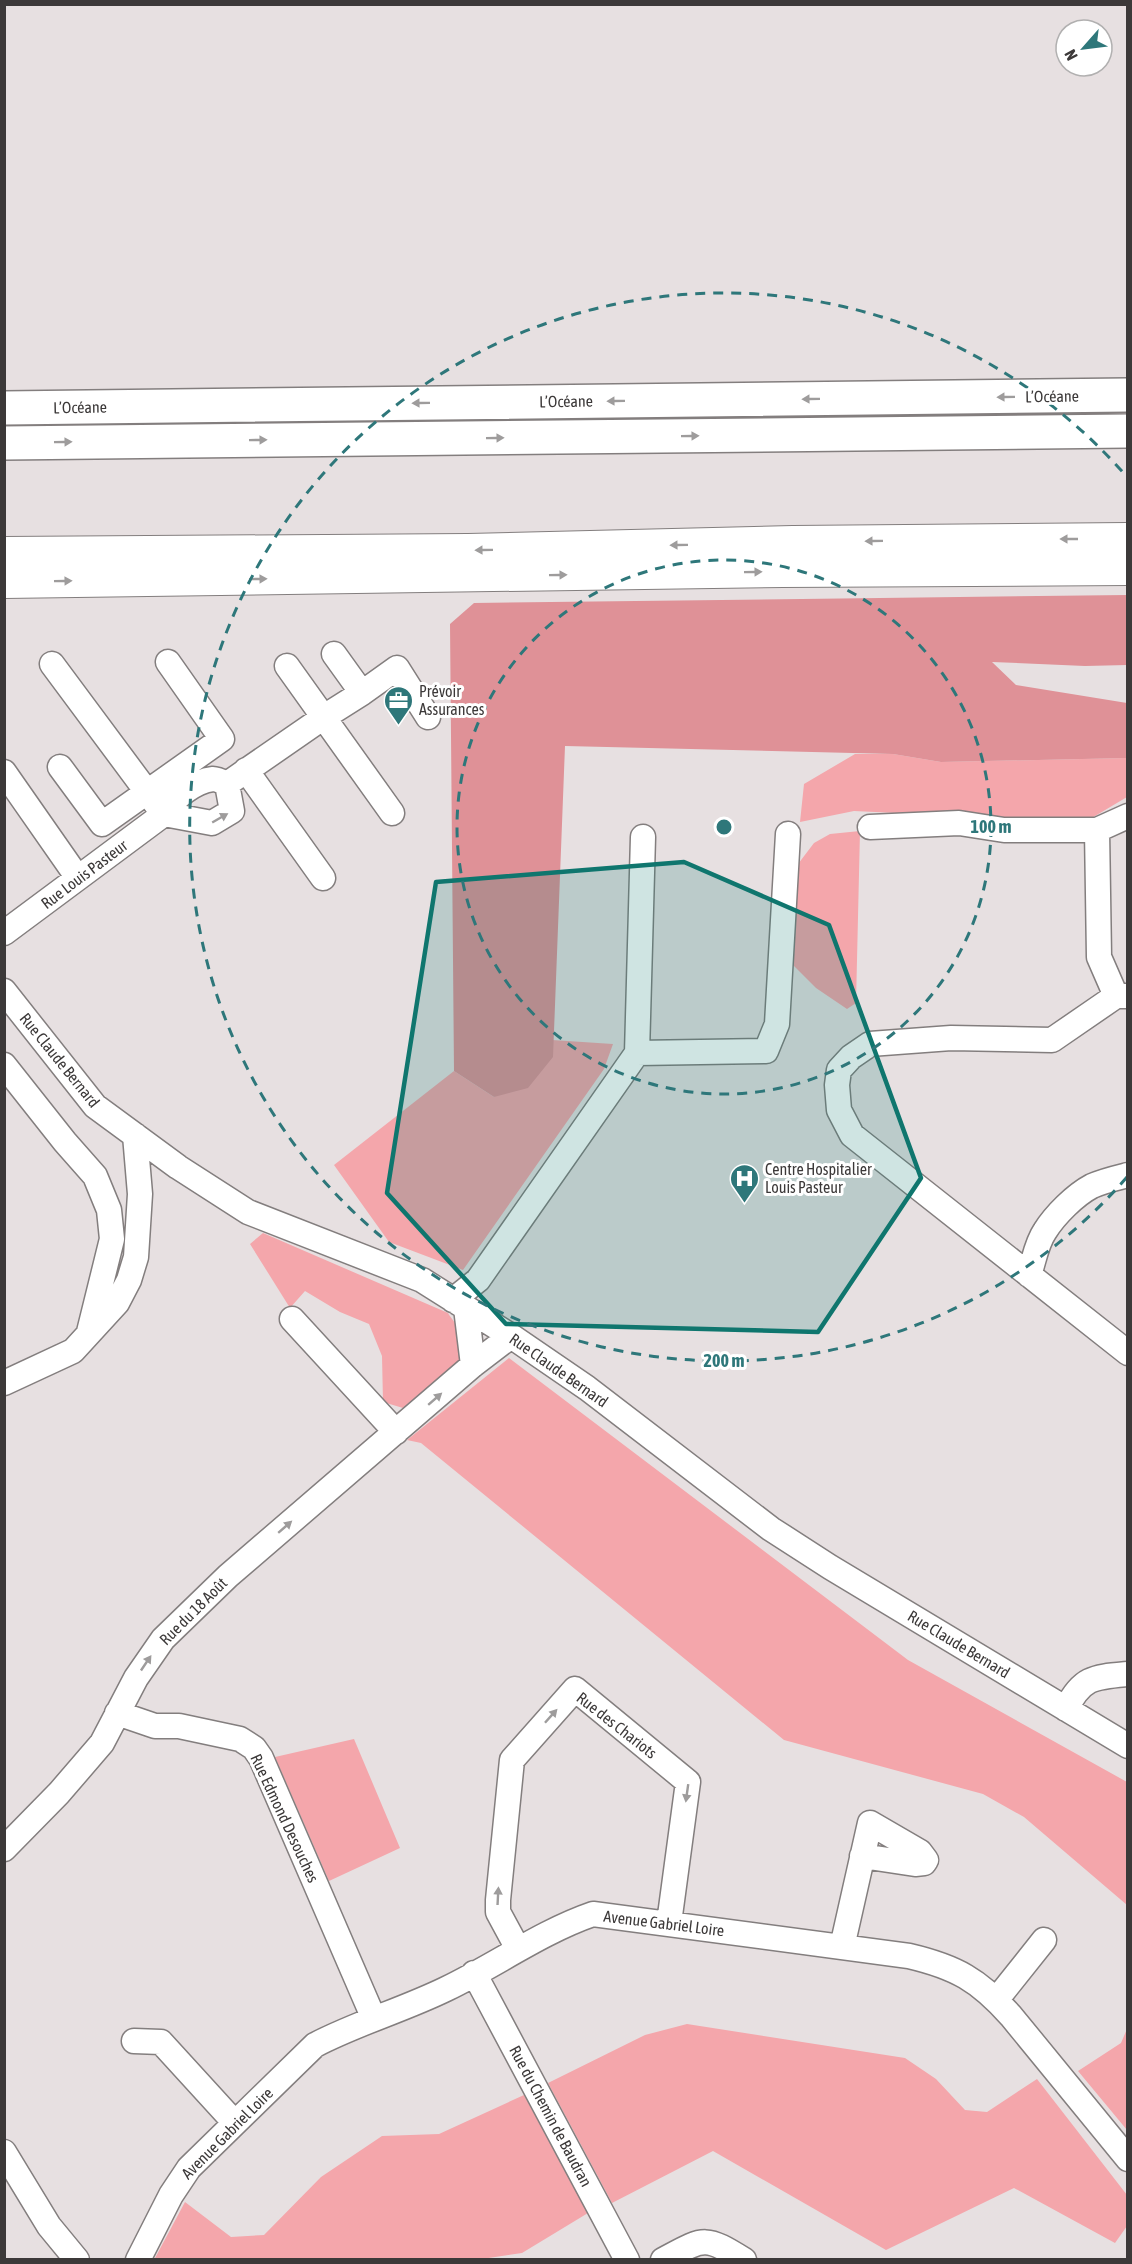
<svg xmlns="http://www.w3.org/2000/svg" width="1132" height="2264" viewBox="0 0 1132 2264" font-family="'Asap Condensed',sans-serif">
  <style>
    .green { fill: #f4a6ab }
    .forest { fill: #df9197 }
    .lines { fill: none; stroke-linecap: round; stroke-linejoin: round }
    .minor-casing { stroke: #837e7e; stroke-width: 27 }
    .major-casing { stroke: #837e7e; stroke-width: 34 }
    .highway-casing { stroke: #837e7e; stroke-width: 36 }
    .minor { stroke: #fff; stroke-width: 24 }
    .major { stroke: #fff; stroke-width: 32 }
    .highway { stroke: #fff; stroke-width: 33 }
    .oneway { fill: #9e9c9c }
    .marked { fill: #0f766e; fill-opacity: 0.2; stroke: #0f766e; stroke-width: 4.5; stroke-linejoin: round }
    .ring { fill: none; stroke: #2e777a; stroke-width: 3; stroke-dasharray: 10 8 }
    .labels { text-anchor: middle; stroke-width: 6; stroke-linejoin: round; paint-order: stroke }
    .street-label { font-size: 16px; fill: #3c3939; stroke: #fff }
    .poi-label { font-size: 16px; fill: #3c3939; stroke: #fff; text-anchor: start }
    .centre { fill: #2e777a; stroke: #fff; stroke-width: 3 }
    .ring-label { font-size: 18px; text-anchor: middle; font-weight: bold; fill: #2e777a; stroke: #fff; stroke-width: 6; stroke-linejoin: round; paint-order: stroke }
  </style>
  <rect width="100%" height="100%" fill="#e7e0e1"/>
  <path class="green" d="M855 754H893L941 762 1127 758V797L1085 822 854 811 800 822 804 784Z
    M860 831 856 1003 847 1009 816 988 791 963 795 868 814 843 830 834Z
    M552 1040 613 1044 604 1069 463 1270 389 1242 334 1165 454 1071 494 1097 552 1057Z
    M263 1233 448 1313C452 1320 461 1329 463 1337 469 1371 426 1391 403 1408L383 1402 382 1356 369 1324 340 1312 305 1291 290 1308 250 1244Z
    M509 1358 908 1660 1127 1782V1905L1024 1817 983 1794 784 1740 421 1443 407 1440Z
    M354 1739 400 1848 329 1881 275 1757Z
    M687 2024 905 2058 936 2079 965 2110 987 2112 1037 2079 1127 2195V2226L1115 2243 1014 2188 886 2250 713 2151 612 2203 548 2083 645 2035Z
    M1127 2029 1128 2130H1127L1078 2071 1121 2043Z
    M524 2095 588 2213 522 2253 482 2259 154 2260 185 2202 231 2237 264 2235 321 2177 382 2136 439 2134Z"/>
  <path class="forest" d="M1127 595V665L1085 666 992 662 1016 685 1127 703V758L941 762 893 754 565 746 553 1057 528 1088 494 1097 454 1071 450 624 474 603Z"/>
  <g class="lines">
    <defs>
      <path id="minor" d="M52 664 156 804
        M287 666 392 813
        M362 693 397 668 428 717
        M60 767 102 824 222 739 168 662
        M246 770 323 878
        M4 772 78 878
        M227 784 324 717 362 693 334 654
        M870 827 959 823 1004 830H1097L1128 816
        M1097 830 1099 957 1116 996
        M4 933 164 814C174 798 194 781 213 779 217 779 223 782 227 784L232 811 212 823 164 814
        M4 991 95 1106 178 1167 248 1212 422 1280 511 1336 587 1388 771 1529 830 1567 1128 1746
        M1128 996H1116L1052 1040 951 1038 870 1044 851 1057 839 1070 837 1085 839 1110 852 1135 1128 1353
        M637 1053 766 1051 777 1024 788 834
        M4 1065 65 1142 95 1176 109 1210 112 1239 89 1332
        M1029 1275C1034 1261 1036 1244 1045 1231 1055 1215 1075 1195 1092 1186 1103 1181 1116 1178 1128 1175
        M453 1300 478 1280 637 1053 643 837
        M466 1308 473 1365
        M292 1319 396 1432
        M4 1383 73 1351 117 1303 129 1280 136 1257 140 1194 135 1135
        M1066 1709C1082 1677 1094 1677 1128 1674
        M117 1713 155 1726H179L240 1739 254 1748 261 1758 374 2019
        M4 1849 59 1793 102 1743 136 1678 163 1639 228 1576 473 1365 511 1336
        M842 1947 870 1823 920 1852 926 1860 924 1863 915 1864 862 1856
        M518 1949 498 1912V1900L512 1760 575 1689 688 1782 669 1923
        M474 1973 627 2260
        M997 1999 1044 1940
        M134 2041 161 2042 235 2123
        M4 2152 49 2226 77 2260
        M138 2260 171 2195 189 2168 315 2045C357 2023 403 2010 446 1989 496 1965 541 1932 593 1914L909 1956C956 1967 979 1980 1011 2016L1128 2159
        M663 2260C704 2238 704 2235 744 2260"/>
      <path id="major" d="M4 553 468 550 793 542 1128 539
        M4 582 783 571 1128 569"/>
      <path id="highway" d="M4 408 1128 395
        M4 443 1128 431"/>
    </defs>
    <use href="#minor" class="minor-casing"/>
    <use href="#major" class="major-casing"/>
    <use href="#highway" class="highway-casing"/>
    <use href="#minor" class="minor"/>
    <use href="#major" class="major"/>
    <use href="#highway" class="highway"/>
  </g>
  <defs><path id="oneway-solid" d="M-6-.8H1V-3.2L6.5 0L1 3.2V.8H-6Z" transform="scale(1.5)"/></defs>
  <g class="oneway">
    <use href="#oneway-solid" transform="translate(1006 397) rotate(179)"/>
    <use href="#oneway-solid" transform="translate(811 399) rotate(179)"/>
    <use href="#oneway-solid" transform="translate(616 401) rotate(179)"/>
    <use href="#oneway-solid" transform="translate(421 403) rotate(179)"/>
    <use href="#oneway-solid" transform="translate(690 436) rotate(-1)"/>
    <use href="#oneway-solid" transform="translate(495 438) rotate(-1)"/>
    <use href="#oneway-solid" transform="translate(258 440) rotate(-1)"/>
    <use href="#oneway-solid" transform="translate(63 442) rotate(-1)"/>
    <use href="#oneway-solid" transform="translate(1069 539) rotate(180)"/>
    <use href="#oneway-solid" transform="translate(874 541) rotate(179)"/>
    <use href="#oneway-solid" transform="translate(679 545) rotate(179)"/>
    <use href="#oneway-solid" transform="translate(484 550) rotate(179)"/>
    <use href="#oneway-solid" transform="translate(753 572) rotate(-1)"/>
    <use href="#oneway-solid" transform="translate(558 575) rotate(-1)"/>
    <use href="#oneway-solid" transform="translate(258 579) rotate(-1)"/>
    <use href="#oneway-solid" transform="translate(63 581) rotate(-1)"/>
    <use href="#oneway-solid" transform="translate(220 818) rotate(-30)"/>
    <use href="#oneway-solid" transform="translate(435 1399) rotate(-41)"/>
    <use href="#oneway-solid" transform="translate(285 1527) rotate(-41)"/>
    <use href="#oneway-solid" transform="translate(146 1663) rotate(-56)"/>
    <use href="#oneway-solid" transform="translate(551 1716) rotate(-48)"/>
    <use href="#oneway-solid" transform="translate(687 1793) rotate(98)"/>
    <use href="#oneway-solid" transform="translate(498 1896) rotate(-87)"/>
  </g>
  <path class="marked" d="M684 862 829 925 921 1178 818 1332 506 1324 387 1193 436 882Z"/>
  <g class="ring">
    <circle cx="724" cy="827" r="267"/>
    <path d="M1127 1177A534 534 0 1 1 1127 477"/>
  </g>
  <defs>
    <symbol id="office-pin" viewBox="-11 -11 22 30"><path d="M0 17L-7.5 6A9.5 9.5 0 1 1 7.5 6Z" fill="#2e777a" stroke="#fff"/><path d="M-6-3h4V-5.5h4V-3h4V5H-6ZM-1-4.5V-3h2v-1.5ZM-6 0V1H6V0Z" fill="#fff"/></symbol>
    <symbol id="hospital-pin" viewBox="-11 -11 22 30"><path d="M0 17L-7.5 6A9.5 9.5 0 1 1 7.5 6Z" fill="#2e777a" stroke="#fff"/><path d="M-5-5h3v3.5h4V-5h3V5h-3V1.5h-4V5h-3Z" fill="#fff"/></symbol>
  </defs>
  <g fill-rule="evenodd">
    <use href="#office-pin" x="382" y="684" width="33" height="45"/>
    <use href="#hospital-pin" x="728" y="1162" width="33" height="45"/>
  </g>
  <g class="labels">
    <g class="street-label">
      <text transform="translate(1052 396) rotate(-1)" y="6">L’Océane</text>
      <text transform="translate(566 401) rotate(-1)" y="6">L’Océane</text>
      <text transform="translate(80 407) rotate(-1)" y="6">L’Océane</text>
      <text transform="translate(84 874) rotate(-37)" y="6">Rue Louis Pasteur</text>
      <text transform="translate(60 1060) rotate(51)" y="6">Rue Claude Bernard</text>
      <text transform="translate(559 1370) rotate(35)" y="6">Rue Claude Bernard</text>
      <text transform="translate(193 1611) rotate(-45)" y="6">Rue du 18 Août</text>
      <text transform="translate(959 1644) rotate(31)" y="6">Rue Claude Bernard</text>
      <text transform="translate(617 1725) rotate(38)" y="6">Rue des Chariots</text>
      <text transform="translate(285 1818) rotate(65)" y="6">Rue Edmond Desouches</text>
      <text transform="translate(664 1923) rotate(7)" y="6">Avenue Gabriel Loire</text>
      <text transform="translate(551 2116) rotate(62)" y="6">Rue du Chemin de Baudran</text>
      <text transform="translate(227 2133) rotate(-45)" y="6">Avenue Gabriel Loire</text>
    </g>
    <g class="poi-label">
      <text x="419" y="697">Prévoir<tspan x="419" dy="18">Assurances</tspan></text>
      <text x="765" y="1175">Centre Hospitalier<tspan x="765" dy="18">Louis Pasteur</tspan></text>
    </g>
  </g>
  <circle cx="724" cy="827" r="9" class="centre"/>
  <g class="ring-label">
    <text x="991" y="833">100 m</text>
    <text x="724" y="1367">200 m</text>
  </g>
  <rect width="1132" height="2264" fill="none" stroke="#3c3939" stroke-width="12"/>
  <g transform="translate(1084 48) rotate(242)"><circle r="28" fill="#ffffff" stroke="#b1b0b0" stroke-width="1.5"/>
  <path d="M0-4.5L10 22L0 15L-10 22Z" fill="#2e777a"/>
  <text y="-9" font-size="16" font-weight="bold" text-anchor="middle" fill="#3c3939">N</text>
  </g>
</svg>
